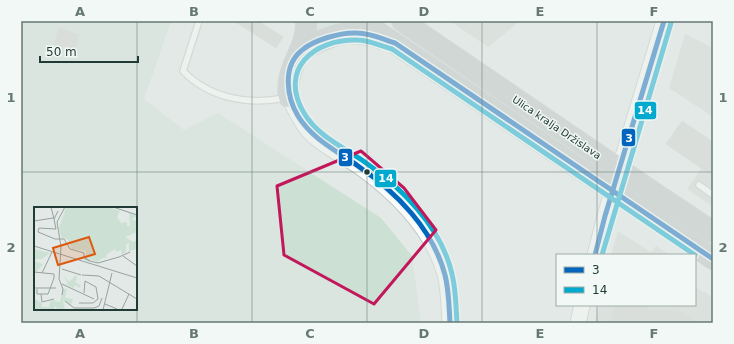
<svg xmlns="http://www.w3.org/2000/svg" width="734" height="344" viewBox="0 0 734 344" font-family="'DejaVu Sans',sans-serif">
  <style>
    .built { fill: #d1dad6 }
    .green { fill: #cce1d4; fill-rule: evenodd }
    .building { fill: #ccd1cf; stroke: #ccd2cf }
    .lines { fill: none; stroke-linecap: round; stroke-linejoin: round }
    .lane-casing { stroke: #c0c6c3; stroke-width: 8 }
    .secondary-casing { stroke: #bfc6c3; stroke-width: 17 }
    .highway-casing { stroke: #bcc5c3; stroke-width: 22 }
    .lane { stroke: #fbfcfb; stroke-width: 5.5 }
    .secondary { stroke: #fbfcfb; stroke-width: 15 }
    .highway { stroke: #bac2c1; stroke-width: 20 }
    .highway-bridge-casing { stroke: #bcc5c3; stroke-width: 22; stroke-linecap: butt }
    .highway-bridge { stroke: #bac2c1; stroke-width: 20 }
    .bus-1-casing { stroke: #f1f8f5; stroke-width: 8 }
    .bus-2-casing { stroke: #f1f8f5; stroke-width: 8 }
    .bus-1 { stroke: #0065bd; stroke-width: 5 }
    .bus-2 { stroke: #00a9ce; stroke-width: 5 }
    .marked { fill: none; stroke: #c2185b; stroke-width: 3; stroke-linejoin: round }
    .grid { fill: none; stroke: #667874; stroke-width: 1; stroke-opacity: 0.55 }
    .bus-dot { fill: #223b36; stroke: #f1f8f5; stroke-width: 1.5 }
    .labels { text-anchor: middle; stroke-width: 3; stroke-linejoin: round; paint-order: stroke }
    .street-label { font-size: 10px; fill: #223b36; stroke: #f1f8f5 }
    .inset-road { fill: none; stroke: #96a3a0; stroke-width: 1 }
    .view { fill: #de580e; fill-opacity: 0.15; stroke: #de580e; stroke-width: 2 }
    .inset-edge { fill: none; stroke: #223b36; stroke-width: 2 }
    .line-badge { stroke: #f1f8f5; stroke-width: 1.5 }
    .badge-label { font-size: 11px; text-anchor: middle; font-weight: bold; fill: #fff }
    .neatline { fill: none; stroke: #667874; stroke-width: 1.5 }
    .grid-label { font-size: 13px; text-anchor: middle; font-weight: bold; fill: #667874 }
  </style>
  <rect width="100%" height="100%" fill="#e3e9e6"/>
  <path class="built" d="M450 21H520L488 47Z
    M685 34 713 48V117L669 88Z
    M713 151V207L687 189Z
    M618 231 651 252 656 246 670 255H611Z
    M695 287 713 297V323H595L599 305H695Z"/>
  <path class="green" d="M21 21H171L144 99 184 130 218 113 381 218 412 256 421 323H21ZM35 208H136V309H35Z
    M314 21H343L349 25 313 34Z"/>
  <path class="building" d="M234 21H258L283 37 276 48Z
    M59 28 79 35 74 50 54 44Z
    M682 121 713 142V176L666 144Z
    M616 305H643L652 311 668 310 683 313 696 323H610Z"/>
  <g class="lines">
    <defs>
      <path id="lane" d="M199 21 183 71C210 99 249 105 285 98
        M699 185 713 195"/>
      <path id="secondary" d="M289 97C294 108 299 119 307 129 321 146 347 157 364 170 399 196 433 231 445 274 449 289 449 308 450 323
        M595 255 605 216 664 21
        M578 323 582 305"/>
      <path id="highway" d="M362 21 574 165
        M402 21 581 143
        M299 52C330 35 347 27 382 39
        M289 97C284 67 308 49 306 21
        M665 200 713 232
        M657 220 713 259"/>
    </defs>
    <use href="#lane" class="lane-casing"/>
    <use href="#secondary" class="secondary-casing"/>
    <use href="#highway" class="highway-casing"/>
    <use href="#lane" class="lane"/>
    <use href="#secondary" class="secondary"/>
    <use href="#highway" class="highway"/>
    <defs>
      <path id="highway-bridge" d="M581 143 665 200
        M574 165 657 220"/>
    </defs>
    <use href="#highway-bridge" class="highway-bridge-casing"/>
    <use href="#highway-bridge" class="highway-bridge"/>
    <defs>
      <path id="bus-1" d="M595 255 605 216 664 21
        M450 323C449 307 449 290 445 275 433 229 396 192 358 166 337 151 312 139 298 116 287 98 282 67 301 51 313 40 341 32 357 33 371 33 382 39 395 43L713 259"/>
      <path id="bus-2" d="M602 255 671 23
        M457 323C456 307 456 290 452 274 441 226 401 187 362 160 341 146 317 135 304 113 278 69 314 39 357 40 369 40 380 46 392 49L695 255"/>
    </defs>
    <use href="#bus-1" class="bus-1-casing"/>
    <use href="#bus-2" class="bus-2-casing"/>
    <use href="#bus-1" class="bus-1"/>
    <use href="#bus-2" class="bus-2"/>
  </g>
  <path d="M0 0H734V344H0ZM361 151 404 188 436 230 374 304 284 255 277 186Z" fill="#e3e9e6" fill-opacity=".55" fill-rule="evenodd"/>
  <path class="marked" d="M361 151 404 188 436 230 374 304 284 255 277 186Z"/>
  <path class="grid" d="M137 21V323M252 21V323M367 21V323M482 21V323M597 21V255M21 172H713M597 305V323"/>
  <circle class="bus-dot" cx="367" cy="172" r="3.5"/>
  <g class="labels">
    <g class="street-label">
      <text transform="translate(557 127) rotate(34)" y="4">Ulica kralja Držislava</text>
    </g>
  </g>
  <g transform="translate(34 207)">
    <rect width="103" height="103" fill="#e3e9e6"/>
    <path d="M32 0H74L86 4 83 10 87 16 93 15V19H96L95 6 103 9 98 12 101 14 103 10V25L91 30 99 35 103 33V42L95 44V36L92 37V45L88 48 87 43 82 45 81 42 72 48V51H68L64 55 52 51V44L38 42 34 33 27 30 25 21ZM0 42 16 46 8 52H1L0 54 9 57 2 65H0ZM30 68 35 75 42 68 43 72 41 75 47 78 45 81 42 78 39 81 34 78ZM29 82H33L31 91 39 92 37 98 29 93 31 103H24L21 99 20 103H0V92L8 96V100H15L17 93 26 95Z" fill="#cce1d4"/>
    <path class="inset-road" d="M17 0 20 12M79 0 103 8M24 4 20 12 22 22 5 21 4 25 21 32H30L36 42 50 46V51L51 52 56 54 50 50M0 14 19 11M0 39 103 71M89 49 103 59M56 54 64 56 85 50 96 45M28 62 47 68M0 65 20 67V71M8 66 18 45M48 68 65 69 103 92M28 77 60 92M0 81H22M3 82V87H14L20 71M50 86 51 74M7 87 8 95 20 92M28 88 29 82 25 72 27 40 23 15 31 0M31 94 40 101H60L65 99 68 91M45 96H59L64 92 62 80 51 74M71 97 83 102M88 102 95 87M69 103 78 66"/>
    <path class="view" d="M55 30 61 47 24 58 19 41Z"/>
    <rect width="103" height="103" class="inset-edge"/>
  </g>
  <g class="line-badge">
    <rect x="634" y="101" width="23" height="19" rx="4" fill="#00a9ce"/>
    <rect x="621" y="128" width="15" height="19" rx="4" fill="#0065bd"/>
    <rect x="338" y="148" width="15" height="19" rx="4" fill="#0065bd"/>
    <rect x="374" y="169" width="23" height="19" rx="4" fill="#00a9ce"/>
  </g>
  <g class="badge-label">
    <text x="645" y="114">14</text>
    <text x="629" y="142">3</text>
    <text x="345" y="161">3</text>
    <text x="386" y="182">14</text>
  </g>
  <rect width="734" height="344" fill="none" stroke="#f1f8f5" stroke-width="44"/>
  <rect x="556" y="254" width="140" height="52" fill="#f1f8f5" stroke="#9eaca9"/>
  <rect x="564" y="267" width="20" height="6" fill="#0065bd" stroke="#9eaca9"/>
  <text x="592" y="274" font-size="12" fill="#223b36">3</text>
  <rect x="564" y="287" width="20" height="6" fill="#00a9ce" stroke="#9eaca9"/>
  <text x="592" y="294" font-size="12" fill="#223b36">14</text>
  <path d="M40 56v6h98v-6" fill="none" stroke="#223b36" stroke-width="2"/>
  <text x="46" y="56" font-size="12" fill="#223b36" stroke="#f1f8f5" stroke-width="3" paint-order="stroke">50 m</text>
  <rect x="22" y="22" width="690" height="300" class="neatline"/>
  <g class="grid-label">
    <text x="80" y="16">A</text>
    <text x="194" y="16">B</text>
    <text x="310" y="16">C</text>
    <text x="424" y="16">D</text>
    <text x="540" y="16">E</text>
    <text x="654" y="16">F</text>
    <text x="11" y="102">1</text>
    <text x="723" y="102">1</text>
    <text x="11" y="252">2</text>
    <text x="723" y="252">2</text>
    <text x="80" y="338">A</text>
    <text x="194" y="338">B</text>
    <text x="310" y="338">C</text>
    <text x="424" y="338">D</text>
    <text x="540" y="338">E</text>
    <text x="654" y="338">F</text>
  </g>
</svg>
